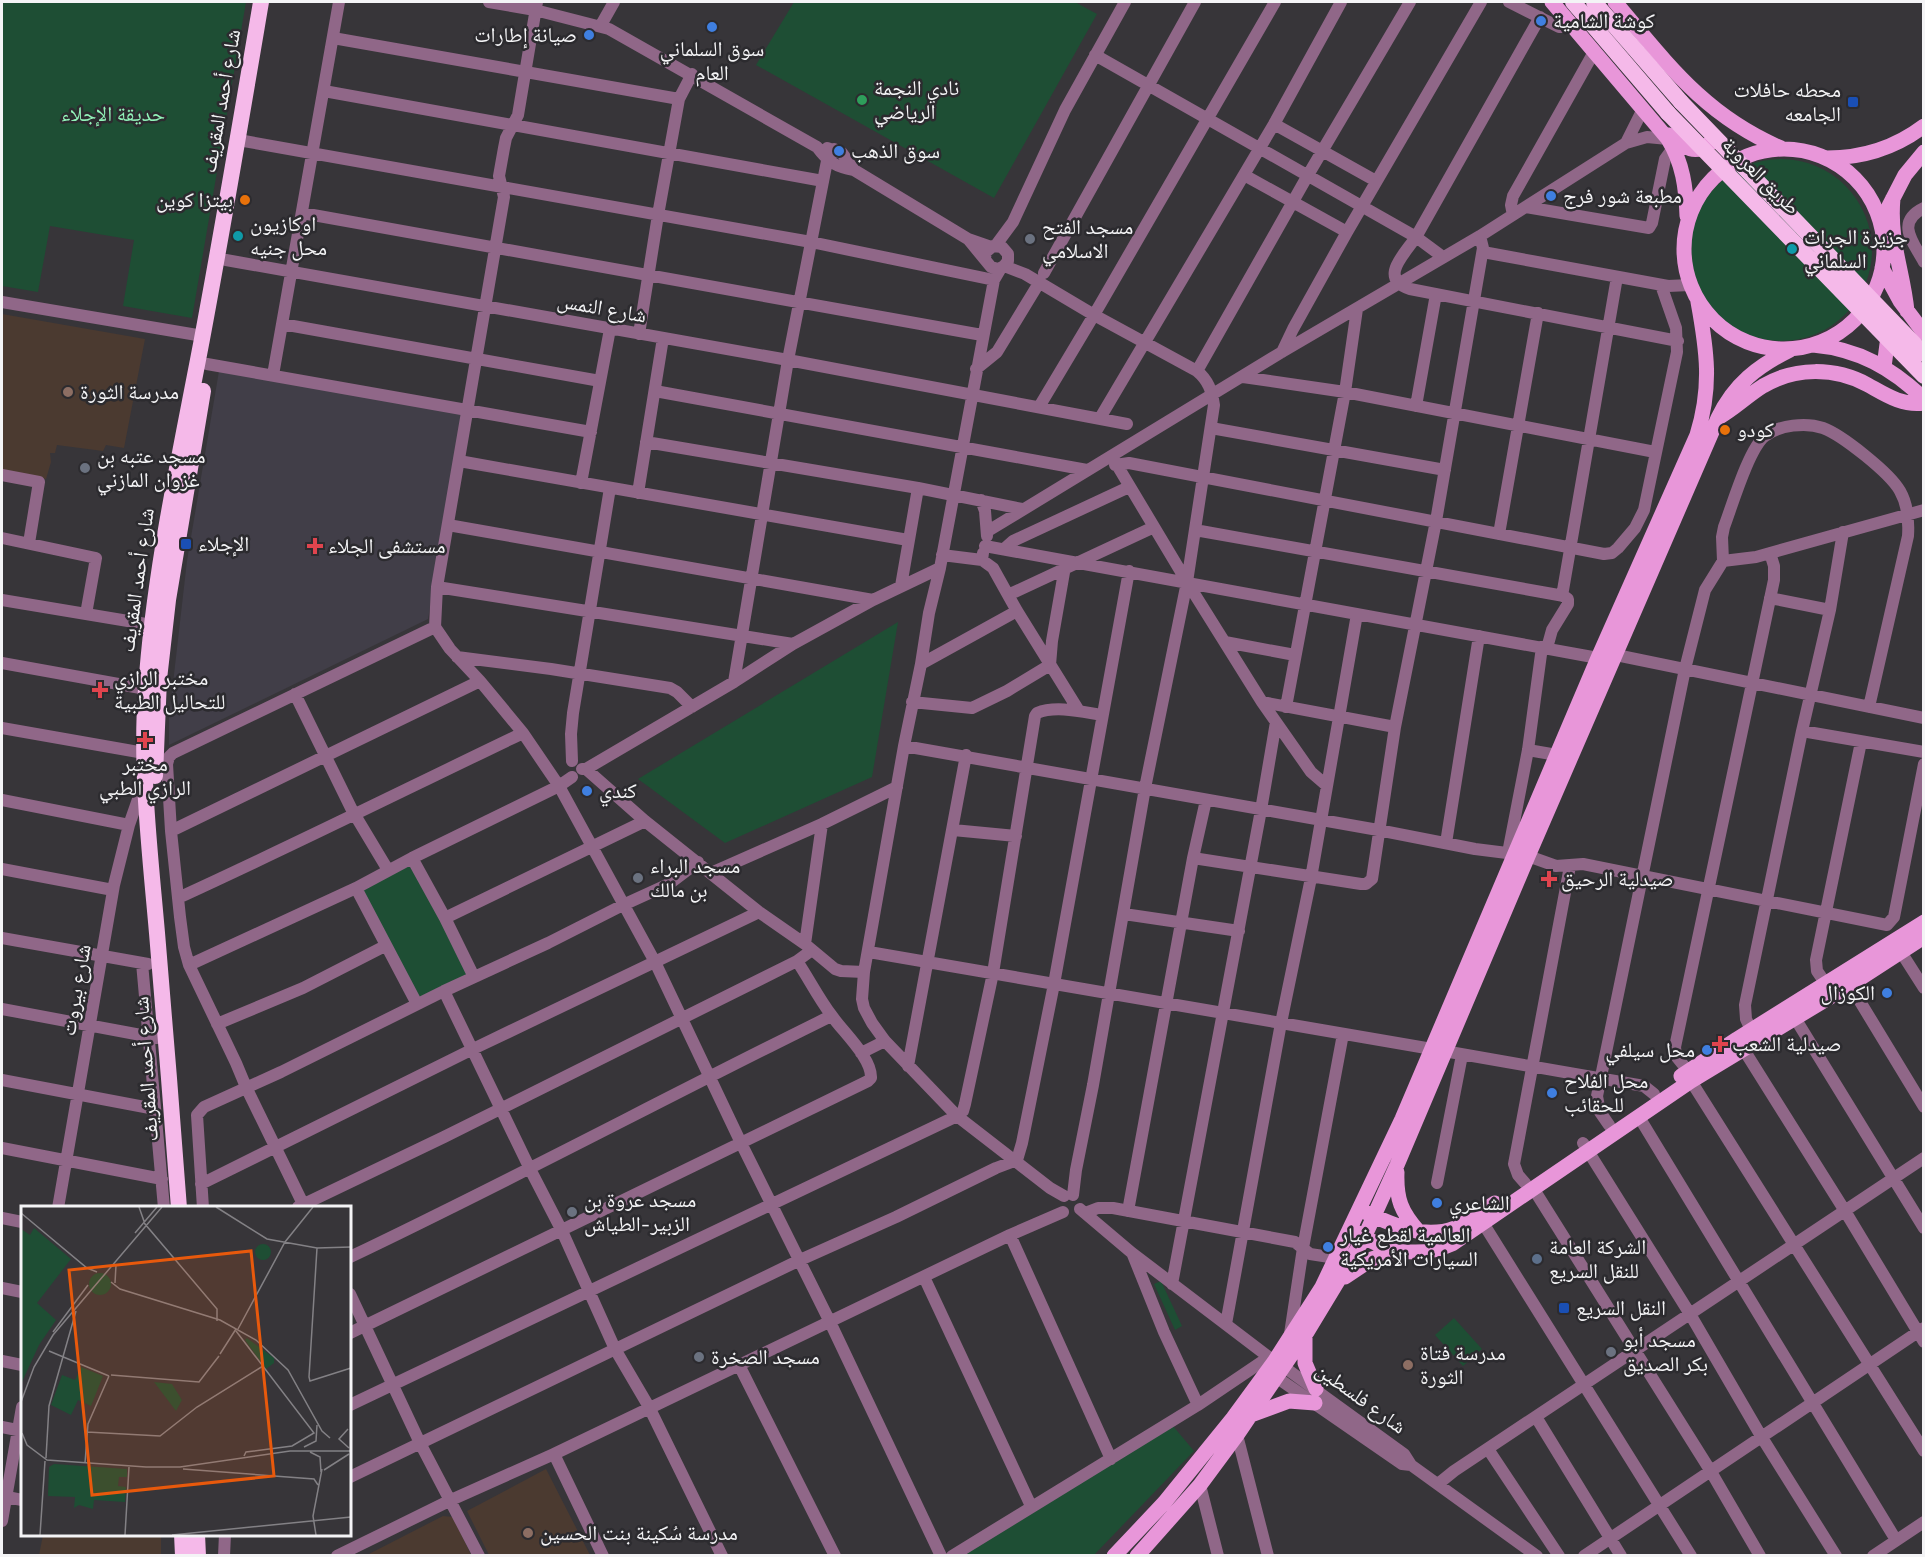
<svg xmlns="http://www.w3.org/2000/svg" width="1925" height="1557" viewBox="0 0 1925 1557" font-family="'Exo 2','Noto Naskh Arabic',sans-serif">
  <style>
    .built { fill: #413e48 }
    .education { fill: #4b3a30 }
    .green { fill: #1e4e34 }
    .lines { fill: none; stroke-linecap: round; stroke-linejoin: round }
    .minor { stroke: #906788; stroke-width: 12 }
    .major { stroke: #e896d9; stroke-width: 15 }
    .highway { stroke: #f5b9e9; stroke-width: 16 }
    .highway-bridge { stroke: #f5b9e9; stroke-width: 16 }
    .shop-dot { fill: #3f7fe0; stroke: #2c2b2f; stroke-width: 2 }
    .leisure-dot { fill: #2e9e5b; stroke: #2c2b2f; stroke-width: 2 }
    .transit-dot { fill: #1a4fb4; stroke: #2c2b2f; stroke-width: 2 }
    .food-dot { fill: #e8710a; stroke: #2c2b2f; stroke-width: 2 }
    .culture-dot { fill: #0f9aa8; stroke: #2c2b2f; stroke-width: 2 }
    .worship-dot { fill: #6b7280; stroke: #2c2b2f; stroke-width: 2 }
    .education-dot { fill: #8d6e63; stroke: #2c2b2f; stroke-width: 2 }
    .health-dot { fill: #e0444e; stroke: #2c2b2f; stroke-width: 2 }
    .service-dot { fill: #5c6f8a; stroke: #2c2b2f; stroke-width: 2 }
    .labels { text-anchor: middle; stroke-width: 5; stroke-linejoin: round; paint-order: stroke }
    .poi-label { font-size: 21px; fill: #f4f4f6; stroke: #2c2b2f; text-anchor: start }
    .street-label { font-size: 21px; fill: #f4f4f6; stroke: #2c2b2f }
    .park-label { font-size: 21px; fill: #92f3b9; stroke: #2c2b2f }
    .inset-road { fill: none; stroke: #838185; stroke-width: 1.5 }
    .view { fill: #e8590c; fill-opacity: 0.15; stroke: #e8590c; stroke-width: 3 }
    .inset-edge { fill: none; stroke: #f4f4f6; stroke-width: 3 }
  </style>
  <rect width="100%" height="100%" fill="#373539"/>
  <path class="built" d="M219 371 463 414 428 619 169 745V718L187 561Z"/>
  <path class="education" d="M2 314 145 339 124 448 106 445 103 451 57 445 55 453H50L51 462 46 479 2 470Z
    M546 1469 590 1555H489L467 1511Z
    M443 1516 453 1517 471 1555 365 1556Z
    M43 1535H161V1555H39Z"/>
  <path class="green" d="M2 2H246L192 318 123 306 134 240 50 226 38 292 2 286Z
    M794 2H1075L1097 14 994 198 756 65Z
    M1690 250a91 91 0 1 1 182 0a91 91 0 1 1-182 0Z
    M898 622 872 777 725 843 638 779Z
    M412 858 473 976 417 1004 356 888Z
    M1161 1281 1182 1326 1175 1330 1154 1284Z
    M1454 1318 1482 1349 1463 1366 1435 1335Z
    M1173 1426 1194 1451 1094 1555 963 1556Z"/>
  <g class="lines">
    <path class="minor" d="M489 2 535 10 609 29 817 147C828 162 836 167 854 170L968 239 991 247
      M537 2 518 115 506 138 504 148 499 176 504 197 437 587 435 627 450 649 480 681 523 733 559 786 655 962 741 1143 830 1322 941 1556
      M1509 2 1559 27H1573
      M1540 17 1416 237C1404 255 1378 278 1410 289L1678 341
      M601 25 614 2
      M333 38 679 99
      M1095 55 1416 237 1443 257
      M324 91 823 181
      M1274 124 1376 181
      M244 141 811 242 994 280
      M1626 143 1643 109
      M827 148 842 153 854 170
      M1244 175 1347 232
      M1526 207 1649 228 1652 223 1665 159 1673 148
      M1924 208C1895 222 1913 242 1924 262
      M302 213 982 335
      M1513 215 1511 205 1513 196 1594 52
      M968 239 991 267 998 269 1004 266 1008 261V254L1002 247 993 246 986 252 985 258
      M996 245 1013 222 1065 110 1125 2
      M1483 252 1668 286 1690 285
      M226 260 788 360 1127 424
      M1004 266 1025 274 1094 315 1197 371C1208 380 1212 391 1214 405L1187 582 1145 788 1093 1085 1076 1170 1073 1195
      M1001 268 994 280 940 568 929 613 921 664 904 746 864 972 862 999 864 1008 872 1023 885 1041 957 1116 1050 1188 1064 1196
      M1044 273 1195 2
      M2 302 203 336
      M282 324 600 381
      M639 334 658 215 679 99 692 74
      M1282 352 1293 329 1347 232 1481 2
      M207 364 591 432
      M976 369 997 352 1039 283
      M1197 371 1308 175 1410 2
      M273 375 339 2
      M1243 377 1345 392 1655 452
      M655 391 1087 470
      M1416 406 1436 294
      M1039 407 1094 315 1275 2
      M1100 418 1274 124 1341 2
      M1211 428 1445 470
      M646 442 918 488 1022 509
      M1114 460 1187 582 1262 702 1311 772 1326 785
      M459 461 908 540
      M1115 465 1129 463 1604 554 1612 553 1618 548 1635 528 1644 510 1677 352 1676 328 1661 285
      M2 475 39 482 29 543
      M581 483 610 329
      M638 493 663 338
      M981 500 985 511 987 536
      M448 525 873 600
      M1195 530 1564 596 1568 599V604L1552 630 1547 648
      M988 531 1282 352 1480 236 1626 143 1647 137 1668 139
      M1499 534 1538 313
      M2 538 96 558 86 614
      M985 546 1598 658
      M1004 549 1013 541 1129 487
      M942 555 982 560 983 553
      M982 560 993 568 1017 611 1079 711
      M1723 561 1756 557 1924 510
      M901 586 918 488
      M437 587 793 644
      M1008 595 1154 527
      M1562 596 1617 277
      M1770 598 1830 610
      M2 600 152 625
      M1225 642 1295 655
      M1616 655 1924 718
      M457 657 551 669 670 688 677 692 692 707
      M2 663 146 689
      M921 664 1017 611
      M734 682 788 360 827 161 834 149
      M295 694 352 810 388 870
      M912 702 972 708 1007 691 1050 665 1052 641 1066 561
      M1262 702 1395 727
      M1286 707 1345 392 1357 309
      M2 728 144 753
      M1802 731 1924 752
      M904 746 1378 830 1475 849 1515 854
      M1528 750 1557 755
      M572 761 571 734 573 713 610 488
      M582 769H586L734 682 793 644 873 600 940 568
      M586 769 645 821 759 912 805 944 835 969 841 971 864 972
      M2 800 129 825
      M953 830 1016 836
      M171 831 480 681
      M1446 843 1479 636
      M1508 853 1528 750 1542 647
      M1528 856 1556 866 1583 864 1887 925 1894 917 1924 764
      M412 858 445 918 474 977
      M1193 858 1361 884H1366L1372 879 1395 727 1436 521 1483 248 1480 236
      M2 869 113 890
      M711 873 822 824 897 787
      M356 888 417 1004
      M178 898C294 845 408 788 523 733
      M1124 914 1239 931
      M445 918 645 821
      M2 938 148 964
      M805 944 822 824
      M869 952 1432 1049
      M1901 952 1924 988
      M142 963 164 1208
      M189 965 356 888 412 858 559 786 572 777
      M1826 984 1817 971 1816 960 1861 742
      M1850 985 1924 1107
      M444 991 530 1169 562 1231 615 1349 649 1407 722 1556
      M2 1009 157 1038
      M1795 1018 1924 1228
      M217 1024 303 988 385 946
      M1751 1030 1746 1019 1745 1005 1802 731 1830 610 1843 532
      M1739 1042 1845 1211 1924 1342
      M1444 1051 1644 1086 1654 1094
      M861 1053 885 1041
      M908 1066 966 755
      M1688 1071 1676 1056 1675 1047 1774 580V566L1770 553
      M2 1080 155 1109
      M1691 1081 1924 1451
      M1639 1117 1896 1540
      M1609 1125 1600 1112 1597 1096 1685 669 1705 590 1723 561 1722 537 1724 527C1732 506 1749 448 1765 436 1779 425 1806 422 1823 428 1842 435 1890 473 1900 491 1908 505 1909 520 1908 536L1869 707
      M1583 1143 1690 1314 1761 1436 1836 1556
      M2 1148 162 1179
      M1437 1183 1462 1055
      M1525 1183 1518 1175 1514 1164 1570 866
      M201 1184 473 1049 759 912
      M1533 1188 1710 1470 1760 1556
      M298 1207 444 1137 797 961 812 950
      M58 1208 114 885 129 825 143 785
      M203 1208 197 1115 204 1107 281 1072 444 991 548 943 623 905 669 884 698 862
      M305 1208 246 1087 236 1063 189 965 184 947 180 917 171 831 167 764 169 757 173 753 435 627
      M1080 1209 1132 1253 1274 1361
      M1128 1211 1193 858 1206 800
      M1085 1213 1098 1208H1113L1295 1242 1310 1254 1336 1258
      M2 1218 22 1222
      M1483 1223 1691 1556
      M1010 1235 1111 1459
      M1133 1255 1164 1332 1198 1405
      M350 1257C512 1180 670 1095 831 1016
      M924 1277 1031 1506
      M1172 1284 1261 810 1276 722
      M2 1288 22 1292
      M350 1294 420 1443 479 1556
      M1226 1324 1281 1023 1311 878 1357 614
      M350 1333 868 1081 871 1078C872 1058 843 1032 832 1016 819 999 809 979 797 961
      M1290 1334 1303 1248 1343 1034
      M2 1361 22 1365
      M739 1365 835 1556
      M1284 1367 1404 1454 1411 1465
      M1276 1377 1402 1464 1411 1465 1537 1556
      M350 1405 957 1116 963 1111 965 1104 993 973 1035 716 1037 713C1056 705 1083 712 1102 715
      M1536 1417 1621 1556
      M2 1427 22 1431
      M1237 1435 1268 1556
      M1488 1449 1559 1556
      M554 1454 603 1556
      M350 1477 800 1260 896 1217 996 1168 1017 1160 1022 1143 1054 984 1129 571
      M1438 1484 1454 1471 1924 1158
      M1200 1485 1218 1556
      M2 1496 22 1500
      M2 1521 22 1407
      M224 1556 225 1534
      M337 1556 451 1500 554 1454 1010 1235 1063 1212
      M952 1556 1198 1405 1269 1357
      M1584 1556 1924 1328
      M1873 1556 1924 1522"/>
    <path class="major" d="M1552 2 1668 139C1683 163 1686 188 1687 216
      M1615 2C1667 63 1704 115 1781 148
      M1669 135C1683 146 1694 157 1710 143
      M1684 249a100 100 0 1 1 200 0a100 100 0 1 1-200 0Z
      M1827 158C1863 158 1895 148 1924 126
      M1893 198C1889 242 1903 270 1907 311
      M1889 206 1905 175 1924 152
      M1882 268 1900 301 1924 333
      M1813 345C1858 349 1892 368 1924 399
      M1884 367 1887 344 1896 331
      M1718 418C1734 409 1747 396 1763 386 1795 367 1835 367 1868 385 1886 395 1902 406 1924 403
      M1681 1076 1737 1039 1924 922
      M1397 1172C1396 1199 1401 1212 1419 1232
      M1365 1212C1393 1225 1424 1240 1455 1228 1469 1222 1482 1211 1495 1203
      M1356 1232C1385 1252 1419 1259 1452 1244L1691 1081 1850 985 1924 937
      M1345 1277 1372 1259 1397 1251
      M1305 1335V1363L1316 1389
      M1251 1415 1289 1401 1315 1403
      M1114 1556 1164 1503 1233 1418 1274 1362 1322 1287 1402 1119 1598 658 1697 435C1712 387 1707 351 1698 302
      M1137 1556 1200 1485 1237 1435 1307 1332 1364 1238 1397 1165 1528 856 1718 418C1734 384 1758 366 1790 350"/>
    <path class="highway" d="M1573 2 1668 113
      M1594 2 1681 102
      M155 776 159 679 168 600 203 391
      M179 1208C172 1116 165 1025 157 933 150 852 140 771 146 689 154 571 180 455 202 339 223 227 242 114 261 2
      M182 1534 183 1556
      M197 1534 198 1556"/>
    <path class="highway-bridge" d="M1681 102 1924 354
      M1668 113 1924 376"/>
  </g>
  <g class="shop-dot">
    <circle cx="1541" cy="21" r="6"/>
    <circle cx="712" cy="27" r="6"/>
    <circle cx="589" cy="35" r="6"/>
    <circle cx="839" cy="151" r="6"/>
    <circle cx="1551" cy="196" r="6"/>
    <circle cx="587" cy="791" r="6"/>
    <circle cx="1887" cy="993" r="6"/>
    <circle cx="1707" cy="1050" r="6"/>
    <circle cx="1552" cy="1093" r="6"/>
    <circle cx="1437" cy="1203" r="6"/>
    <circle cx="1328" cy="1247" r="6"/>
  </g>
  <circle class="leisure-dot" cx="862" cy="100" r="6"/>
  <g class="transit-dot">
    <rect x="1847" y="96" width="12" height="12" rx="3"/>
    <rect x="180" y="538" width="12" height="12" rx="3"/>
    <rect x="1558" y="1302" width="12" height="12" rx="3"/>
  </g>
  <g class="food-dot">
    <circle cx="245" cy="200" r="6"/>
    <circle cx="1725" cy="430" r="6"/>
  </g>
  <g class="culture-dot">
    <circle cx="238" cy="236" r="6"/>
    <circle cx="1792" cy="249" r="6"/>
  </g>
  <g class="worship-dot">
    <circle cx="1030" cy="239" r="6"/>
    <circle cx="85" cy="468" r="6"/>
    <circle cx="638" cy="878" r="6"/>
    <circle cx="572" cy="1212" r="6"/>
    <circle cx="1611" cy="1352" r="6"/>
    <circle cx="699" cy="1357" r="6"/>
  </g>
  <g class="education-dot">
    <circle cx="68" cy="392" r="6"/>
    <circle cx="1408" cy="1365" r="6"/>
    <circle cx="528" cy="1533" r="6"/>
  </g>
  <g class="health-dot">
    <path d="M312 537h6v6h6v6h-6v6h-6v-6h-6v-6h6z"/>
    <path d="M97 681h6v6h6v6h-6v6h-6v-6h-6v-6h6z"/>
    <path d="M142 731h6v6h6v6h-6v6h-6v-6h-6v-6h6z"/>
    <path d="M1546 870h6v6h6v6h-6v6h-6v-6h-6v-6h6z"/>
    <path d="M1717 1035h6v6h6v6h-6v6h-6v-6h-6v-6h6z"/>
  </g>
  <circle class="service-dot" cx="1537" cy="1259" r="6"/>
  <g class="labels">
    <g class="poi-label">
      <text x="1553" y="28">كوشة الشامية</text>
      <text x="577" y="42" text-anchor="end">صيانة إطارات</text>
      <text x="712" y="56" text-anchor="middle">سوق السلماني<tspan x="712" dy="24">العام</tspan></text>
      <text x="874" y="95">نادي النجمة<tspan x="874" dy="24">الرياضي</tspan></text>
      <text x="1841" y="97" text-anchor="end">محطه حافلات<tspan x="1841" dy="24">الجامعه</tspan></text>
      <text x="851" y="158">سوق الذهب</text>
      <text x="1563" y="203">مطبعة شور فرج</text>
      <text x="233" y="207" text-anchor="end">بيتزا كوين</text>
      <text x="250" y="231">اوكازيون<tspan x="250" dy="24">محل جنيه</tspan></text>
      <text x="1042" y="234">مسجد الفتح<tspan x="1042" dy="24">الاسلامي</tspan></text>
      <text x="1804" y="244">جزيرة الجرات<tspan x="1804" dy="24">السلماني</tspan></text>
      <text x="80" y="399">مدرسة الثورة</text>
      <text x="1737" y="437">كودو</text>
      <text x="97" y="463">مسجد عتبه بن<tspan x="97" dy="24">غزوان المازني</tspan></text>
      <text x="198" y="551">الإجلاء</text>
      <text x="328" y="553">مستشفى الجلاء</text>
      <text x="114" y="685">مختبر الرازي<tspan x="114" dy="24">للتحاليل الطبية</tspan></text>
      <text x="145" y="771" text-anchor="middle">مختبر<tspan x="145" dy="24">الرازي الطبي</tspan></text>
      <text x="599" y="798">كندي</text>
      <text x="650" y="873">مسجد البراء<tspan x="650" dy="24">بن مالك</tspan></text>
      <text x="1561" y="886">صيدلية الرحيق</text>
      <text x="1875" y="1000" text-anchor="end">الكوزال</text>
      <text x="1732" y="1051">صيدلية الشعب</text>
      <text x="1695" y="1057" text-anchor="end">محل سيلفي</text>
      <text x="1564" y="1088">محل الفلاح<tspan x="1564" dy="24">للحقائب</tspan></text>
      <text x="584" y="1207">مسجد عروة بن<tspan x="584" dy="24">الزبير-الطياش</tspan></text>
      <text x="1449" y="1210">الشاعري</text>
      <text x="1340" y="1242">العالمية لقطع غيار<tspan x="1340" dy="24">السيارات الأمريكية</tspan></text>
      <text x="1549" y="1254">الشركة العامة<tspan x="1549" dy="24">للنقل السريع</tspan></text>
      <text x="1576" y="1315">النقل السريع</text>
      <text x="1623" y="1347">مسجد أبو<tspan x="1623" dy="24">بكر الصديق</tspan></text>
      <text x="1420" y="1360">مدرسة فتاة<tspan x="1420" dy="24">الثورة</tspan></text>
      <text x="711" y="1364">مسجد الصخرة</text>
      <text x="540" y="1540">مدرسة سُكينة بنت الحسين</text>
    </g>
    <g class="street-label">
      <text transform="translate(221 101) rotate(-80)" y="7">شارع أحمد المقريف</text>
      <text transform="translate(1761 176) rotate(45)" y="7">طريق العروبة</text>
      <text transform="translate(602 308) rotate(10)" y="7">شارع النمس</text>
      <text transform="translate(137 580) rotate(-82)" y="7">شارع أحمد المقريف</text>
      <text transform="translate(76 990) rotate(-80)" y="7">شارع بيروت</text>
      <text transform="translate(146 1069) rotate(-94)" y="7">شارع أحمد المقريف</text>
      <text transform="translate(1361 1398) rotate(36)" y="7">شارع فلسطين</text>
    </g>
    <g class="park-label">
      <text x="113" y="121">حديقة الإجلاء</text>
    </g>
  </g>
  <g transform="translate(21 1206)">
    <rect width="330" height="330" fill="#373539"/>
    <path d="M13 22 50 53 16 97 35 114 18 139 0 178V23L9 29ZM234 46a8 8 0 1 1 16 0a8 8 0 1 1-16 0ZM68 78a11 11 0 1 1 22 0a11 11 0 1 1-22 0ZM226 132 253 152V157L245 163 224 134ZM60 161 82 170 70 200 57 194 50 209 30 199 41 169 54 174ZM133 176 151 178 161 194 155 205ZM33 258 106 263V271H98L97 280 105 281 104 296 73 294 72 303 58 299 53 302 54 291 27 290 28 261Z" fill="#1e4e34"/>
    <path class="inset-road" d="M118 1 124 18 196 103V115M195 1 246 33 296 42 330 41M0 7 66 62 76 66M114 27 136 1M296 42 288 171 289 175 330 162M90 76 99 83 199 114 235 134 267 164 301 225 309 232M94 77 95 59M217 123 264 36 292 1M215 125 293 227 271 240 225 246 223 250M32 126 67 79M28 145 88 170M199 148 215 123M90 169 178 176 198 150M0 196 13 161 32 129 141 1M327 223 318 233 328 242M66 226 139 230 176 201 242 160M1 227 6 239 26 254 125 261H159L269 245H330M283 241 295 235 296 219M289 246 299 251 300 266M25 252 28 200 55 105M64 257 67 218 88 170M162 263 293 273 297 279M303 264 328 248M19 329 24 255M104 329 108 261M151 329 330 311M295 329 292 310 301 263"/>
    <path class="view" d="M230 45 253 270 71 289 48 64Z"/>
    <rect width="330" height="330" class="inset-edge"/>
  </g>
  <rect width="1925" height="1557" fill="none" stroke="#f4f4f6" stroke-width="6"/>
</svg>
